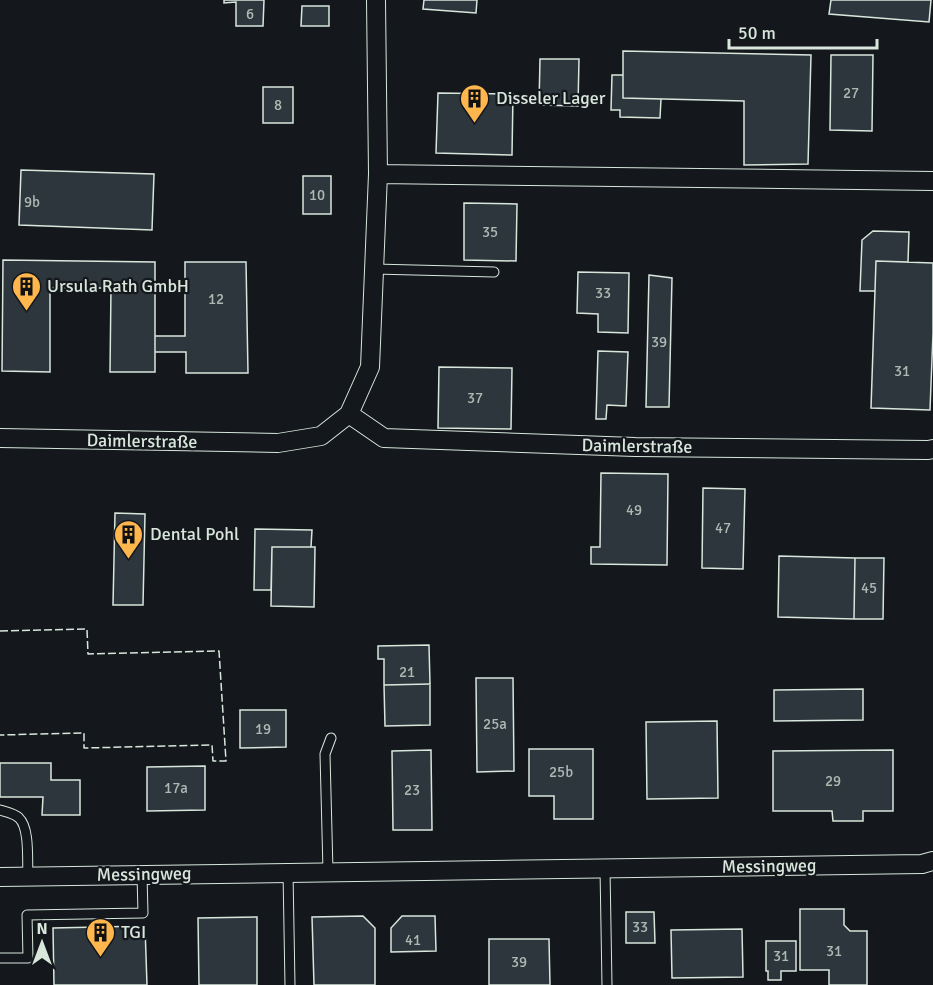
<svg xmlns="http://www.w3.org/2000/svg" width="933" height="985" viewBox="0 0 933 985" font-family="Signika,sans-serif">
  <style>
    .building { fill: #2c363c; stroke: #d8e6dc; stroke-width: 1.5 }
    .lines { fill: none; stroke-linecap: round; stroke-linejoin: round }
    .service-casing { stroke: #d8e6dc; stroke-width: 11 }
    .minor-casing { stroke: #d8e6dc; stroke-width: 20 }
    .service { stroke: #14181c; stroke-width: 9 }
    .minor { stroke: #14181c; stroke-width: 18 }
    .fence { stroke: #d8e6dc; stroke-width: 1.5; stroke-dasharray: 8 3; stroke-linecap: butt }
    .labels { text-anchor: middle; stroke-width: 4.5; stroke-linejoin: round; paint-order: stroke }
    .number-label { font-size: 15px; fill: #adbab4 }
    .poi-label { font-size: 18px; fill: #d8e6dc; stroke: #14181c; text-anchor: start }
    .street-label { font-size: 18px; fill: #d8e6dc; stroke: #14181c }
  </style>
  <rect width="100%" height="100%" fill="#14181c"/>
  <path class="building" d="M224 0H264L263 26H236V2L224 3Z
    M424 0H477L476 13 423 9Z
    M831 0H931L929 22 829 14Z
    M302 6H329V26H301Z
    M623 51 811 55 808 164 744 165V101L623 98Z
    M831 55H873L872 131 830 130Z
    M540 59H579L578 106 539 105Z
    M612 75H623V98L661 99 660 118 620 117V110H611Z
    M263 87H293V123H263Z
    M438 93 513 94 512 155 436 153Z
    M21 170 154 174 152 230 19 225Z
    M303 176H331V214H303Z
    M464 203 517 204 516 261 464 260Z
    M873 231 909 232 908 262 876 261 875 291H860L862 240Z
    M3 260 155 262V372H110L111 288H50V372L2 371Z
    M876 261 933 263V333L930 410 871 408Z
    M185 262H246L248 373H186V352H155V336H185Z
    M578 272 629 273 628 333 598 332V314L577 313Z
    M649 275 672 278 669 407H646Z
    M598 351 628 352 626 406 607 405 606 419H596Z
    M439 367 512 368 511 429 438 428Z
    M601 473 668 474 667 565 591 564V547H600Z
    M703 488 745 489 743 569 702 568Z
    M115 513 145 514 143 605H113Z
    M255 529 312 530 311 547H272L271 590H254Z
    M272 547H315L314 607 271 606Z
    M779 556 855 558 854 619 778 617Z
    M855 558H884L883 619H854Z
    M429 645 430 684 384 685V659H378V646Z
    M476 678H513L514 771 477 772Z
    M430 684V725L385 726 384 685Z
    M863 689V720L774 721V690Z
    M240 710H286V747L240 748Z
    M717 721 718 798 647 799 646 722Z
    M529 749H593V819H554V796H529Z
    M431 750 432 830H393L392 751Z
    M893 750V811H863V821H833L832 811H773V751Z
    M0 763H51V780H80V815H42L43 797H0Z
    M205 766V810L147 811V767Z
    M800 909H844V925L850 931H867V985H829V970H800Z
    M626 912H654L655 943H626Z
    M363 916 375 928V985H314L312 917Z
    M402 916H435L436 951 391 952V928Z
    M257 917V985H199L198 918Z
    M145 926 147 985H54L53 928Z
    M742 929 743 977 672 978 671 930Z
    M489 939H549L550 985H489Z
    M766 941H796V971H781V980H768V971H766Z"/>
  <g class="lines">
    <defs>
      <path id="service" d="M374 269 494 272
        M0 810C6 812 14 813 19 818 30 828 27 861 28 876
        M605 869 607 985
        M328 871 325 754 331 738
        M288 872 290 985
        M0 958H28L27 915 143 913 142 875"/>
      <path id="minor" d="M378 174 933 181
        M349 414 384 438 635 447 928 450 933 449
        M0 438 278 443 321 436 349 414 370 367 378 174 376 0
        M0 877 922 864 933 861"/>
    </defs>
    <use href="#service" class="service-casing"/>
    <use href="#minor" class="minor-casing"/>
    <use href="#service" class="service"/>
    <use href="#minor" class="minor"/>
    <path class="fence" d="M0 631 87 629 88 654 219 651 226 761H213L212 745 84 748V733L0 735"/>
  </g>
  <defs>
    <symbol id="building-pin" viewBox="-11 -11 22 30"><path d="M0 17L-7.5 6A9.5 9.5 0 1 1 7.5 6Z" fill="#ffb74d" stroke="#14181c"/><path d="M-4-6H4V6H1V3H-1V6H-4ZM-2.5-4.3h1.7v1.8h-1.7ZM.8-4.3h1.7v1.8H.8ZM-2.5-1h1.7V.8h-1.7ZM.8-1h1.7V.8H.8Z" fill="#111"/></symbol>
  </defs>
  <g fill-rule="evenodd">
    <use href="#building-pin" x="458" y="82" width="33" height="45"/>
    <use href="#building-pin" x="10" y="270" width="33" height="45"/>
    <use href="#building-pin" x="112" y="518" width="33" height="45"/>
    <use href="#building-pin" x="84" y="916" width="33" height="45"/>
  </g>
  <g class="labels">
    <g class="number-label">
      <text x="250" y="19">6</text>
      <text x="851" y="98">27</text>
      <text x="278" y="110">8</text>
      <text x="317" y="200">10</text>
      <text x="32" y="207">9b</text>
      <text x="490" y="237">35</text>
      <text x="603" y="298">33</text>
      <text x="216" y="304">12</text>
      <text x="659" y="347">39</text>
      <text x="902" y="376">31</text>
      <text x="475" y="403">37</text>
      <text x="634" y="515">49</text>
      <text x="723" y="533">47</text>
      <text x="869" y="593">45</text>
      <text x="407" y="677">21</text>
      <text x="495" y="729">25a</text>
      <text x="263" y="734">19</text>
      <text x="561" y="777">25b</text>
      <text x="833" y="786">29</text>
      <text x="176" y="793">17a</text>
      <text x="412" y="795">23</text>
      <text x="640" y="932">33</text>
      <text x="413" y="945">41</text>
      <text x="834" y="956">31</text>
      <text x="781" y="961">31</text>
      <text x="519" y="967">39</text>
    </g>
    <g class="poi-label">
      <text x="496" y="104">Disseler Lager</text>
      <text x="47" y="292">Ursula Rath GmbH</text>
      <text x="150" y="540">Dental Pohl</text>
      <text x="121" y="938">TGI</text>
    </g>
    <g class="street-label">
      <text transform="translate(142 441) rotate(1)" y="6">Daimlerstraße</text>
      <text transform="translate(637 446) rotate(1)" y="6">Daimlerstraße</text>
      <text transform="translate(769 866) rotate(-1)" y="6">Messingweg</text>
      <text transform="translate(144 874) rotate(-1)" y="6">Messingweg</text>
    </g>
  </g>
  <g transform="translate(42 943)" stroke="#14181c" stroke-width="4.5" paint-order="stroke">
  <path d="M0-4.5L10 22L0 15L-10 22Z" fill="#d8e6dc"/>
  <text y="-9" font-size="16" font-weight="bold" text-anchor="middle" fill="#d8e6dc">N</text>
  </g>
  <path d="M729 39v9h148v-9" fill="none" stroke="#d8e6dc" stroke-width="3"/>
  <text x="738" y="39" font-size="18" fill="#d8e6dc" stroke="#14181c" stroke-width="4.5" paint-order="stroke">50 m</text>
</svg>
